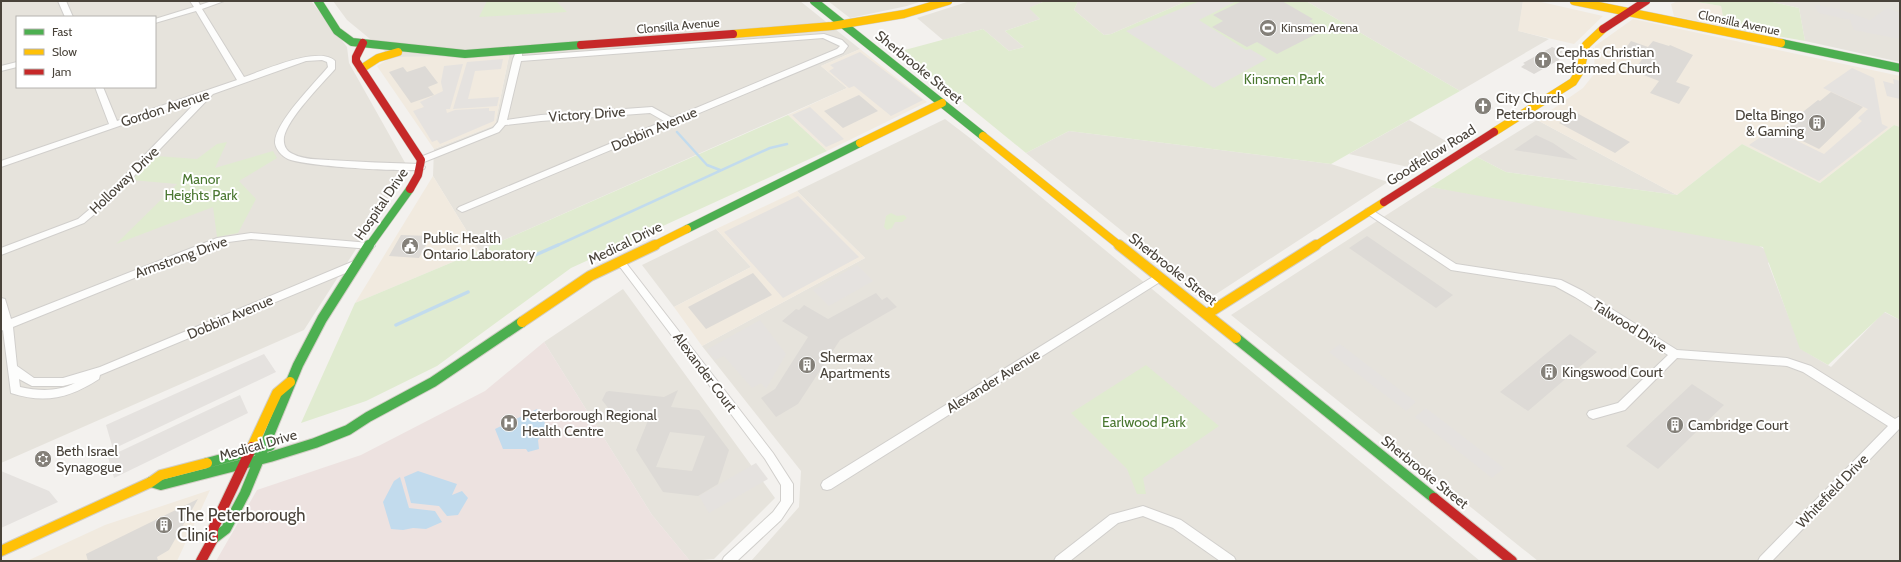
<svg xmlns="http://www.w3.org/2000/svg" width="1901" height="562" viewBox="0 0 1901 562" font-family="Cabin,sans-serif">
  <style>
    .residential { fill: #e6e3dc; fill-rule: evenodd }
    .commercial { fill: #f1eadf }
    .medical { fill: #ede2e0 }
    .green { fill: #e0ebd0 }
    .parking { fill: #e5e2df }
    .water { fill: #c2dbed }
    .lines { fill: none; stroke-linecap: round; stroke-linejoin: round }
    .stream-far1 { stroke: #c2dbed; stroke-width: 2.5 }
    .stream { stroke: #c2dbed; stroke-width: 3.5 }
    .building { fill: #dddad6; fill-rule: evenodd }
    .street-casing { stroke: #d1cfcc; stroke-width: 2 }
    .fast-far1-casing { stroke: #d2cec5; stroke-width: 9 }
    .fast-casing { stroke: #d2cec5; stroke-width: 12 }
    .slow-far1-casing { stroke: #d2cec5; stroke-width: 9 }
    .slow-casing { stroke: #d2cec5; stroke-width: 12 }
    .jam-far1-casing { stroke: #d2cec5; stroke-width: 9 }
    .jam-casing { stroke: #d2cec5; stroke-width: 12 }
    .street { fill: #fdfdfc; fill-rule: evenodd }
    .fast-far1 { stroke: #4caf50; stroke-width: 8 }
    .fast { stroke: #4caf50; stroke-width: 10 }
    .slow-far1 { stroke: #ffc107; stroke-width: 8 }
    .slow { stroke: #ffc107; stroke-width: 10 }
    .jam-far1 { stroke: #c62828; stroke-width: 8 }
    .jam { stroke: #c62828; stroke-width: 10 }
    .labels { text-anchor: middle; stroke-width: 4; stroke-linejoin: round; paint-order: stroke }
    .far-street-label { font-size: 12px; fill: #49433a; stroke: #fff }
    .far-poi-label { font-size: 12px; fill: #49433a; stroke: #fff; text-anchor: start }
    .poi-label { font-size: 14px; fill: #49433a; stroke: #fff; text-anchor: start }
    .street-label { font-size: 14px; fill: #49433a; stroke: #fff }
    .park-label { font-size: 14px; fill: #4a7730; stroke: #fff }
    .near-poi-label { font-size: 17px; fill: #49433a; stroke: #fff; text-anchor: start }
  </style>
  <rect width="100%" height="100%" fill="#f3f1ee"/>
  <path class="residential" d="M1 1H311L347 47 349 63 408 168 304 330 1 463ZM17 17H155V87H17Z
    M333 1H800L860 49 821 66 847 88 479 251 433 176 434 149 495 125 509 56 392 57 347 20Z
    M828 1H922L907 6 850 18Z
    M970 1H1045L1030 8 1040 19 1005 31 1024 47 1009 51 983 29 943 40 917 18Z
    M1078 1H1187L1111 34 1104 35 1074 10Z
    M1306 1H1523L1519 31 1549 39 1460 91Z
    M1768 1H1900V62L1805 41 1799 8Z
    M945 119 970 138 1480 561H751L799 507 801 471 702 346 865 258 797 191Z
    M1409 120 1453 145 1413 168 1349 154Z
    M1537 120 1677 195 1506 172 1477 157Z
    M1069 131 1331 164 1388 182 1207 300 1026 153Z
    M1430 187 1741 235 1776 256 1768 263 1801 349 1831 367 1884 312 1900 320V561H1538L1231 315Z
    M716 229 751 267 674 307 642 265Z
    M623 289 775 498 714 559 690 561 652 515 544 342Z"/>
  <path class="commercial" d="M1523 1H1537L1603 16 1574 44 1518 31Z
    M1678 1H1691L1721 6 1725 27 1674 16 1671 4Z
    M1633 19 1900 76V127L1894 125 1820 183 1742 144 1677 195 1537 120 1583 88 1594 74 1595 46Z
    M860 49 927 102 827 151 788 115 847 88 821 66Z
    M509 56 495 125 434 149 377 66 392 57Z
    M433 176 479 251 355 303Z
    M797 191 865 258 702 346 674 307 751 267 716 229Z
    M210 490 177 561H27L105 525Z"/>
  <path class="medical" d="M544 342 652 515 690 561H216L257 490 361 455 485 391Z"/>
  <path class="green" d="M487 1H556L567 12 479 17Z
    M1045 1H1078L1074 10 1104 35 1111 34 1187 1H1306L1460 91 1331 164 1069 131 1026 153 901 51 983 29 1009 51 1024 47 1005 31 1040 19 1029 8Z
    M1691 1H1768L1799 8 1805 41 1725 27 1721 6Z
    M788 115 827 151 571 268 437 366 366 401 301 423 355 303 479 251Z
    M1894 125 1900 127V320L1885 312 1828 365 1800 349 1763 247 1430 187 1477 157 1506 172 1677 195 1742 144 1820 183Z
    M227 142 215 168 273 151 277 158 239 181 256 199 238 233 217 237 213 207 116 244 177 184 131 180 156 156 197 159 217 144Z
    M891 213 897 216 904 215 907 218 902 222H895L892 228 887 230 884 227 886 216Z
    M1146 365 1219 426 1143 478 1146 494H1137L1127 469 1071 413Z"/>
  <path class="parking" d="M1200 1H1237L1199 20 1246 50 1250 49 1267 59 1214 88 1126 31Z
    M1817 5 1838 9 1870 20 1887 8 1900 13V39L1854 30 1850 20 1819 13 1814 6Z
    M860 52 923 100 891 116 854 86 849 88 829 71 834 68 830 65Z
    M503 59 501 69 475 71 468 99 499 97 497 106 453 109 467 62Z
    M463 64 450 109H446L447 113 455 110 489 108V111H495L494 121 440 144 437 140 432 142 413 111 424 107 420 102 443 91 441 82 444 66Z
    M1852 68 1874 78 1882 124 1888 127 1819 181 1749 145 1769 131 1776 135 1779 132 1824 154 1862 121 1858 118 1868 109 1823 88Z
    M1893 79 1900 81V99L1887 96 1883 81 1894 84Z
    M810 107 844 139 826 147 792 115Z
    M798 196 859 257 783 298 724 232Z
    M857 265 873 281 829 306 813 290Z
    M760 320 786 354 766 389 761 383 752 388 724 356 715 360 706 350Z
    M1340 344 1416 402 1406 411 1329 352Z
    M264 354 276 372 113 449 106 425Z
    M240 395 248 413 114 478 108 457Z
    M1426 408 1504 468 1492 478 1415 417Z
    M756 463 768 479 709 513 699 496Z
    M1 471 49 491 58 502 1 528Z"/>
  <path class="water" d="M537 409 543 411 546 431 538 440 539 449 528 452 526 449H503L495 429Z
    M418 471 457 484 452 495 462 491 468 498 458 515 447 516 439 506 411 503 404 477Z
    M400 477 409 508 435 511 442 522 426 529 413 528 403 530 391 529 383 502 394 481Z"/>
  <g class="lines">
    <path class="stream-far1" d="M677 132 707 165 720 170
      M556 246 770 148 787 144"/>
    <path class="stream" d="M533 256 558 245
      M396 325 468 292"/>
  </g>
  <path class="building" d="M1242 1H1282L1313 19 1309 21 1324 30 1277 54 1257 42 1247 47 1212 27 1223 21 1213 15Z
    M1631 41 1648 47 1653 41 1669 46 1670 45 1693 55 1676 82 1690 87 1679 104 1650 93 1659 81 1633 71 1644 57 1625 49Z
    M1552 47 1562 51 1559 60 1534 74 1521 67 1525 64 1523 63Z
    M425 66 438 83 428 87 434 95 411 103 389 72 403 67 407 72Z
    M1831 92 1863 107 1819 149 1780 130 1818 100 1820 101Z
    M859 95 878 111 843 128 824 111Z
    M1483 102 1493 108 1484 113 1474 107Z
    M1575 112 1630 142 1615 153 1559 123Z
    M1536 135 1553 143 1578 160 1514 150Z
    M401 235 431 236 419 258 389 256Z
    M1367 236 1453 295 1436 308 1349 248Z
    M753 273 772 295 706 329 688 307Z
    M876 293 882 300 887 297 897 307 840 340 798 404 776 417 761 398 775 389 808 337 782 321 796 309 799 310 804 305 828 319Z
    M1570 334 1597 352 1528 411 1500 392Z
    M1692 384 1724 405 1658 469 1626 446Z
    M678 390 671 407 699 410 729 450 718 484 698 496 663 492 636 450 651 413 642 417 641 413 635 416 634 414 622 413 615 417 602 400 606 392 609 391 664 397ZM670 432 705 436 692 471 656 467Z
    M198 499 169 550 157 557 158 561H88L86 554Z"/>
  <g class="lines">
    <defs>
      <path id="street" d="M58 1H66L73 17H65Z
        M190 1H198L200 5 212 1H224L202 9 244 77C263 71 319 45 335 61V69C321 85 288 118 284 137 283 145 286 151 293 154 304 160 318 159 329 160 360 162 390 163 421 164L425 167 424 169C408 173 303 166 288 159 282 156 276 150 275 143 274 123 315 83 328 67L327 62 322 60 306 61 213 94 109 202 84 223 1 255V248L78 219 103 198 200 98 1 167V161L109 124 95 87H103L117 121 237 80 196 11 155 23V19L194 7Z
        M824 34 842 40 848 46 843 53 465 211 462 212 457 209 459 207 664 121 650 113 541 121 505 125 499 132 424 162 421 163 417 160 418 158 493 128 498 122 513 59 516 52H522V56ZM823 38 840 46 837 49 672 118 652 107 541 115 507 120 521 61Z
        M17 62V67L1 71V66Z
        M1369 208 1456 264 1561 280 1583 291 1677 350 1787 358 1811 366 1895 419 1900 416V428L1772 561H1758L1760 557 1888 426 1803 372 1787 366 1677 358 1625 410 1593 419 1589 417 1587 414 1589 411 1618 403 1668 355 1575 297 1555 286 1451 270 1366 213 1364 211 1366 209Z
        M251 233 370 243 375 246 370 249 251 239 221 243 13 327 17 366 34 378H63L100 367 354 261 357 260 362 264 360 267 100 375 99 379C70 398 45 404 11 393L3 330 1 331V298L5 299 11 319 217 238ZM19 379 32 386H63L75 383C57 392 39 391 20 387Z
        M620 257 623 259 773 453 793 484V502L781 520 737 561H722L724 557 773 512 781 501V485L765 459 617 263 615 261 617 259Z
        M1159 273 1163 274 1164 277 1163 280 831 489 827 490 823 489 821 485 823 481Z
        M1143 506 1181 520 1234 557 1236 561H1220L1173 528 1143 516 1118 523 1070 561H1054L1056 557 1110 515Z"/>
      <path id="fast-far1" d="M318 1 337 31 352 42 465 54 581 45
        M814 1 983 136
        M1781 43 1900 68
        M687 229 860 143
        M369 246 410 189"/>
      <path id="fast" d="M1236 338 1434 498
        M207 463 270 446
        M151 482 161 485 270 457 315 443 348 430 368 417 433 382 522 322
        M213 539 226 529 245 493 298 365 322 319 369 245"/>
      <path id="slow-far1" d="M1574 1 1781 43
        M733 34 832 26 904 14 948 1
        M361 69 378 58 398 52
        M1494 132 1573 82 1580 71 1586 45 1603 29
        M983 136 1120 246
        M860 143 942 103
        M653 246 687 229
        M1315 246 1384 202"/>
      <path id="slow" d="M1119 245 1236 338
        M1207 314 1316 245
        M522 322 590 276 655 245
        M252 447 277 393 290 382
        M1 551 151 482 161 475 207 463"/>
      <path id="jam-far1" d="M1603 29 1646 1
        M363 43 356 57V61L421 160 418 175 410 189
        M581 45 733 34
        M1384 202 1494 132"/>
      <path id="jam" d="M1434 498 1512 561
        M201 561 213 539V529L252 447"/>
    </defs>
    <use href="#street" class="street-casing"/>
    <use href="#fast-far1" class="fast-far1-casing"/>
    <use href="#fast" class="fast-casing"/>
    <use href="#slow-far1" class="slow-far1-casing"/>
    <use href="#slow" class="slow-casing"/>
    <use href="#jam-far1" class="jam-far1-casing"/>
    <use href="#jam" class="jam-casing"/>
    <use href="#street" class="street"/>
    <use href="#fast-far1" class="fast-far1"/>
    <use href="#fast" class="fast"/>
    <use href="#slow-far1" class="slow-far1"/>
    <use href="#slow" class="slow"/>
    <use href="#jam-far1" class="jam-far1"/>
    <use href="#jam" class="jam"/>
  </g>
  <defs>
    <symbol id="stadium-disc" viewBox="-11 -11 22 22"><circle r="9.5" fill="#848079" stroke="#fff"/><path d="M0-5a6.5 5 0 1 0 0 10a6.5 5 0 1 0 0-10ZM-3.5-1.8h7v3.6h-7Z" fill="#fff"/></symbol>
    <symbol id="church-disc" viewBox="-11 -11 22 22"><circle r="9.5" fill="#848079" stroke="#fff"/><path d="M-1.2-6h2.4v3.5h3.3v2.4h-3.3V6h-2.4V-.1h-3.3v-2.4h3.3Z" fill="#fff"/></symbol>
    <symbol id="building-disc" viewBox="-11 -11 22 22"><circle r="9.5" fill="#848079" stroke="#fff"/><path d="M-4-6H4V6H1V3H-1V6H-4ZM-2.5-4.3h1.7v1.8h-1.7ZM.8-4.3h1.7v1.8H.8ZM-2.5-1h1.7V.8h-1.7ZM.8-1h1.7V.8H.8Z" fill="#fff"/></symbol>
    <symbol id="civic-disc" viewBox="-11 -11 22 22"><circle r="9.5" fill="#848079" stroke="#fff"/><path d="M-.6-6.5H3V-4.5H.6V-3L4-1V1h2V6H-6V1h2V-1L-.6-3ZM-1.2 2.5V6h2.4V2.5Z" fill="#fff"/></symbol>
    <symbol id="hospital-disc" viewBox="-11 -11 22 22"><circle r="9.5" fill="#848079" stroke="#fff"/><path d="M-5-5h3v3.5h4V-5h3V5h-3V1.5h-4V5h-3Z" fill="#fff"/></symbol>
    <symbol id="synagogue-disc" viewBox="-11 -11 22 22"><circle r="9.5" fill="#848079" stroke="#fff"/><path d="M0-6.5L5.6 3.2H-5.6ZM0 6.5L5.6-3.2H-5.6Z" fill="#fff"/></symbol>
  </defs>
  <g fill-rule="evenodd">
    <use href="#stadium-disc" x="1258" y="18" width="20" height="20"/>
    <use href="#church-disc" x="1533" y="50" width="20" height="20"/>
    <use href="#church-disc" x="1473" y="96" width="20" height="20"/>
    <use href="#building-disc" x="1807" y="113" width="20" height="20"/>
    <use href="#civic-disc" x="400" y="236" width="20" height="20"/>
    <use href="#building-disc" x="797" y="355" width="20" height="20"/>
    <use href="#building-disc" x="1539" y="362" width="20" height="20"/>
    <use href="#hospital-disc" x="499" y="413" width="20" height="20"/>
    <use href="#building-disc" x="1665" y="415" width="20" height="20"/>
    <use href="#synagogue-disc" x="33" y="449" width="20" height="20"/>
    <use href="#building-disc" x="154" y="515" width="20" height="20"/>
  </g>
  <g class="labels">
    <g class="far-street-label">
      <text transform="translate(1739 23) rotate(12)" y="4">Clonsilla Avenue</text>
      <text transform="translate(678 26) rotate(-5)" y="4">Clonsilla Avenue</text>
    </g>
    <g class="far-poi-label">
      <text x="1281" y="32">Kinsmen Arena</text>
    </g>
    <g class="poi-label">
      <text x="1556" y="57">Cephas Christian<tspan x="1556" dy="16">Reformed Church</tspan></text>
      <text x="1496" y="103">City Church<tspan x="1496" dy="16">Peterborough</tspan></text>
      <text x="1804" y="120" text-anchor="end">Delta Bingo<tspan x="1804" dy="16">&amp; Gaming</tspan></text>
      <text x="423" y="243">Public Health<tspan x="423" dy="16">Ontario Laboratory</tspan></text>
      <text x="820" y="362">Shermax<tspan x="820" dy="16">Apartments</tspan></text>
      <text x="1562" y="377">Kingswood Court</text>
      <text x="522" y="420">Peterborough Regional<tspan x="522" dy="16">Health Centre</tspan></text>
      <text x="1688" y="430">Cambridge Court</text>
      <text x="56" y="456">Beth Israel<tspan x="56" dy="16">Synagogue</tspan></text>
    </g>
    <g class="street-label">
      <text transform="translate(919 67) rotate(39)" y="5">Sherbrooke Street</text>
      <text transform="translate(165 108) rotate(-18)" y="5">Gordon Avenue</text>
      <text transform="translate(587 114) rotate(-4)" y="5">Victory Drive</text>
      <text transform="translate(654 129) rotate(-23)" y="5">Dobbin Avenue</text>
      <text transform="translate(1431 155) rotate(-32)" y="5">Goodfellow Road</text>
      <text transform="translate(124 180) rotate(-44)" y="5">Holloway Drive</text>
      <text transform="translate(381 204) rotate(-56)" y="5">Hospital Drive</text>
      <text transform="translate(625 243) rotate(-26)" y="5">Medical Drive</text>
      <text transform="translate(181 257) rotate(-20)" y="5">Armstrong Drive</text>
      <text transform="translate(1173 269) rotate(38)" y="5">Sherbrooke Street</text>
      <text transform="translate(230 317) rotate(-23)" y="5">Dobbin Avenue</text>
      <text transform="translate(1630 326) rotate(32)" y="5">Talwood Drive</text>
      <text transform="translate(705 372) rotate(53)" y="5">Alexander Court</text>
      <text transform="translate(993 381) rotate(-32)" y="5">Alexander Avenue</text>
      <text transform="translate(258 445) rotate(-16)" y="5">Medical Drive</text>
      <text transform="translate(1425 472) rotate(39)" y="5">Sherbrooke Street</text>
      <text transform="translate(1832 491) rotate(-46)" y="5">Whitefield Drive</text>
    </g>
    <g class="park-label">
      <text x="1284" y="84">Kinsmen Park</text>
      <text x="201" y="184">Manor<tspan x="201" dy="16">Heights Park</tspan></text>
      <text x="1144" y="427">Earlwood Park</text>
    </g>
    <g class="near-poi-label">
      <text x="177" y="521">The Peterborough<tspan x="177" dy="20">Clinic</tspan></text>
    </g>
  </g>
  <rect width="1901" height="562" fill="none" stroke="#49433a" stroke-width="4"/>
  <rect x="16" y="16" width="140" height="72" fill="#ffffff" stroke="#b6b4b0"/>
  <rect x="24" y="29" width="20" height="6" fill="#4caf50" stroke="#b6b4b0"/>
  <text x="52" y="36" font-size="12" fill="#49433a">Fast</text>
  <rect x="24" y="49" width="20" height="6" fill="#ffc107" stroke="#b6b4b0"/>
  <text x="52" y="56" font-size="12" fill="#49433a">Slow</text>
  <rect x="24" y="69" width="20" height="6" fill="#c62828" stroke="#b6b4b0"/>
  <text x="52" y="76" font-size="12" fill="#49433a">Jam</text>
</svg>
